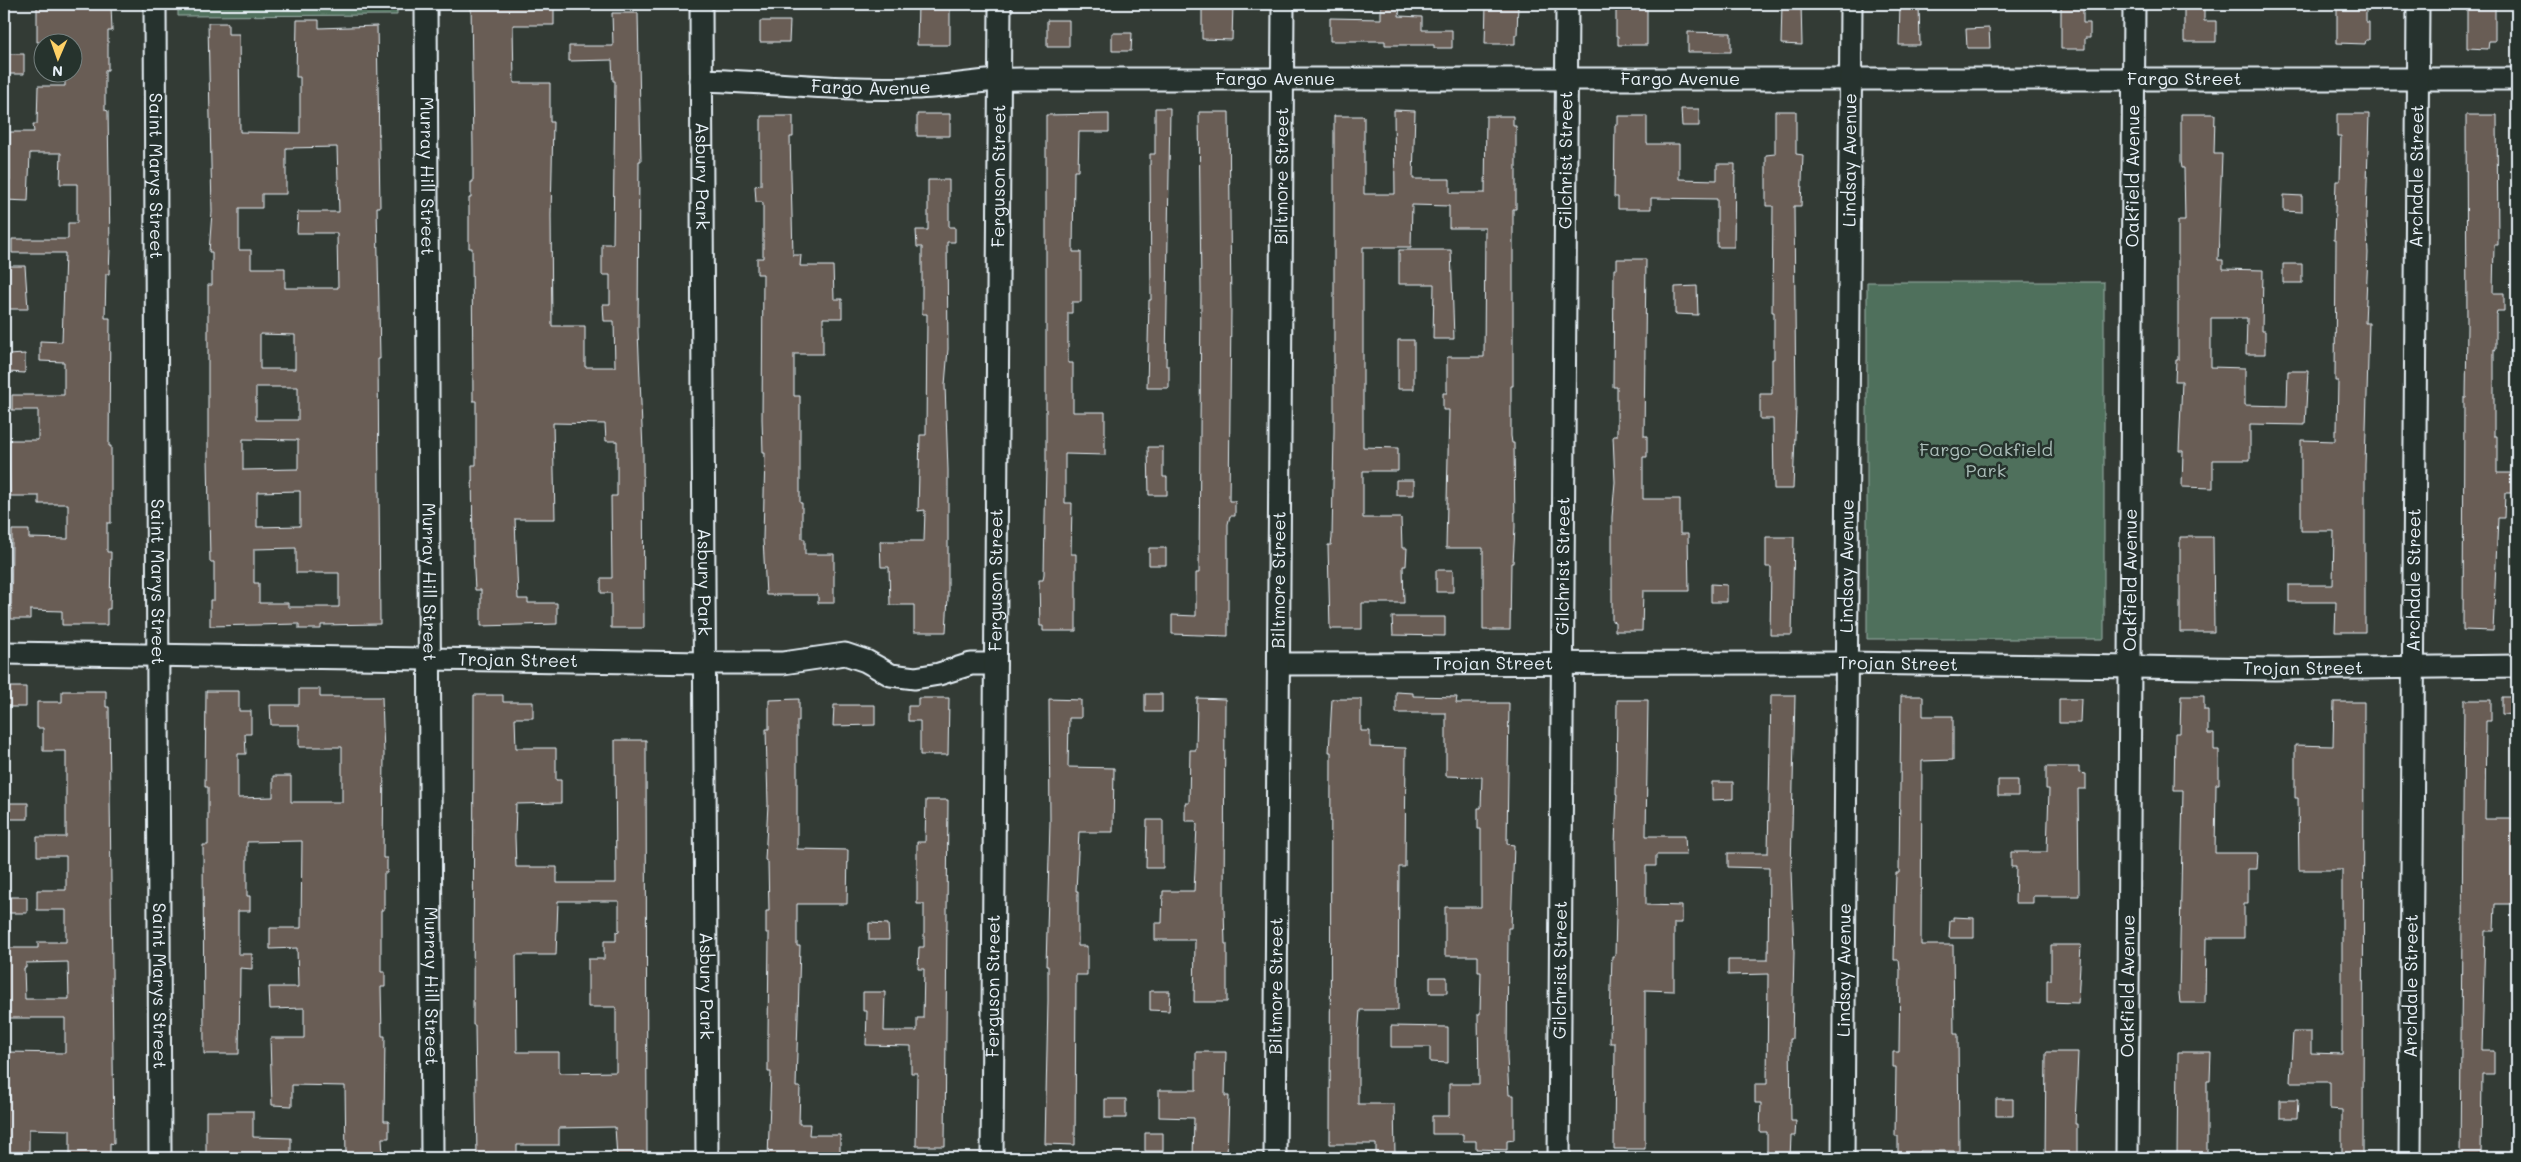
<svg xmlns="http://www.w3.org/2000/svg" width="2521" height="1162" viewBox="0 0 2521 1162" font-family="Mali,sans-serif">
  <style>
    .green { fill: #4f705b; stroke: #9cb0aa }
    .building { fill: #695d55; stroke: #e8f1f8; fill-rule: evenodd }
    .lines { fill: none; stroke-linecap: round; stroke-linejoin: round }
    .street-casing { stroke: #e8f1f8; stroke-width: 25 }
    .street { stroke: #26332d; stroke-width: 21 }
    .labels { text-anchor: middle; stroke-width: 5; stroke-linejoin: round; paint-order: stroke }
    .street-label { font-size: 18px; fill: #e8f1f8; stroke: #26332d }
    .park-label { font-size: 18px; fill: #abbdb9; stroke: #26332d }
  </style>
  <rect width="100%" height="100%" fill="#333b35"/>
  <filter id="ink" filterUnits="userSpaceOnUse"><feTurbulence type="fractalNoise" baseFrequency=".02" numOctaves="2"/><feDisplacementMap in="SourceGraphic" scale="10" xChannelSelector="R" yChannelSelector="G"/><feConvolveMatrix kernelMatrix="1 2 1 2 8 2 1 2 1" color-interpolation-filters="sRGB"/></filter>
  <g filter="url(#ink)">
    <path class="green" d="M178 4H397V15L178 16Z
      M1867 282H2104V639H1867Z"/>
    <path class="building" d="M37 4 111 5 112 31H108V70H105V110L108 111 110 247 109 274H106L105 318H110L109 446H111V523H107V552H111L110 609H107V625H62V611L30 610V619H11L12 530H29V538L68 539V504H39V496H10L9 440H38V410H12V395H64V362L40 361V341L62 342 65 253H12V239H68V223H77V184H60L61 153H30L28 201 5 200 6 180H10V132H34L33 124H37L38 86H65V72H72V42H37Z
      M471 4 554 5V25H513L514 83H550V122H553L551 215 552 326H585V367H615L614 321H604L603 304H610V275H602V244H613L615 81H613L612 60 569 61V46H613L612 13H638L641 161H639L638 331 643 451 644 628H611V593H601V578H612L611 496H617V441H606L605 424 553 423 555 519H515L518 599H528V603H557V624L481 626V590H475L473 552 472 465H476V401H473L472 248H469V198H471V182H473V149Z
      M918 4H950V45H917Z
      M1202 4H1233L1232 40 1202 39Z
      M1381 4H1400L1399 16 1422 17V30H1452V48H1434V45H1385V41H1330V18L1381 19Z
      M1486 4H1518L1517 35H1515V44H1485Z
      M1616 4H1647V45H1618V36H1616Z
      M1782 4H1801L1802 45 1781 44Z
      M1900 4H1919L1920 45H1899Z
      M2061 4H2083V23H2090V38H2085V49H2061Z
      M2184 4H2204V21H2216V42H2184Z
      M2337 4H2366V22H2369V40H2366L2365 44 2337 43Z
      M2467 4H2495V41H2489L2488 49 2467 48Z
      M297 20H319V28L377 26 380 207H377L380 359H378L380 624 321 625V629H299V624L210 626V600H214V562H210L208 457V285H212V252H209L212 212 208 23H228V34H239L240 132 300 133V77H296ZM337 147 339 212H298L297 233H337L338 288H285V268H251V250H239V208H262V194H286V148ZM260 334 295 335V369H260ZM256 387H298V420H256ZM243 439 298 440V469L243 470ZM300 491V526L257 527V492ZM296 548V573H339V607H288V603H259V583H254V549Z
      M1047 20H1069V47H1047Z
      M760 21H790L789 42H760Z
      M1989 28 1990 48H1967L1966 29Z
      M1688 32 1731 33V52H1688Z
      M1112 33H1132L1131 51H1112Z
      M5 54H24V74H5Z
      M1155 108H1170L1166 366H1169V388H1147L1149 300H1151L1150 154H1155Z
      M1681 109H1699V126H1682Z
      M1394 110 1415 111 1413 179H1450V193H1485L1486 116H1513V126H1516V209H1513V386H1511V436L1512 443H1514L1515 527 1513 563H1511L1510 630H1483V548H1446L1449 410H1443V393H1447V357H1484L1485 228H1449V206L1412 205 1411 247H1363V447L1398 448V471H1363V518H1401L1402 548H1407L1406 566H1403L1404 603H1362V629H1330L1328 545H1331L1332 538 1334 432V116H1364V194H1395Z
      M1775 111H1796V154L1803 155 1801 206H1794L1796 409 1793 489H1774L1773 419H1760V394H1772V359H1774V312H1772L1773 206H1766V155L1775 154Z
      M1199 112H1229L1231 311 1229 501H1235V516H1230L1228 524V636L1172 634V615L1196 616V573H1199L1201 289Z
      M917 114H950V136H917Z
      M1109 114V132H1079L1078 171H1074L1073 252H1081V302H1072V313H1068V363H1073V412H1105V455L1065 454V503H1072L1071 554H1076V631H1043V626H1040L1039 580H1043L1044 574 1046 464V115Z
      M2181 114H2215L2214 154H2222L2218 260H2223V269L2263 270 2262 331H2265V354H2246L2247 318H2211V367L2245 368V405L2287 406 2288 371H2308L2305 425 2250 424V460H2213V488L2182 487 2183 451H2179L2182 381H2175L2176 360H2178V221H2185L2184 168H2182L2181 161Z
      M2337 114H2369L2366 219 2368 253 2365 323H2369L2365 465V632H2335L2336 602H2289V585H2333L2334 531H2301V440L2335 441V430H2337L2338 381H2335L2336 240H2334L2336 181H2340L2341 136H2337Z
      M2466 115H2497L2498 245H2494L2493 293H2504V311H2497L2496 315V350L2494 349V436H2497V473H2511V493H2505L2504 518H2498L2493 631 2463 630 2464 398H2466L2467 327Z
      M761 116H793V137H790L793 255H801L800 266H833L834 299H842V318H823V354H794V396H800V503H802V539H805V554H834V603H818V595H766L763 539 765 453H763L762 419 763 274H757V258H763V204L762 202H756L755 186 761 185Z
      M1618 116H1647V144H1679V179L1717 180V164H1735L1734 247H1717V199L1651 198V209H1618V197H1614L1615 125H1618Z
      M928 180H949V227H955V242H947L948 349 945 385 948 470V597L946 632H914V605H890L889 567H881L880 541H924L925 510 918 511 920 435H926L927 314H922V247H917L916 230H928Z
      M2284 195 2302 196V212L2284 211Z
      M1399 250H1451L1454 339H1433L1434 284H1399Z
      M1617 259H1646L1644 436H1647V457H1643V499H1680V534H1688L1689 591H1643L1642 631H1615V622L1612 621V517L1615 482 1613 436H1617V387H1613L1614 269H1617Z
      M2283 264H2302V283H2283Z
      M6 266H25L28 309H9Z
      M1697 286 1698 315 1675 314V287Z
      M1398 340H1414V389H1398Z
      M25 354V373L8 372V355Z
      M1148 447H1163V477H1167V495H1149Z
      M1396 480H1414V495H1396Z
      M1766 537H1794L1792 635H1770L1771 567H1766Z
      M2180 537H2213L2214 632H2180Z
      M1149 548H1166V565H1149Z
      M1436 570H1453V592H1436Z
      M1711 584 1727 585V602H1711Z
      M1392 617H1445V636L1393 635Z
      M6 687H26V707H6Z
      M299 689H320V697H382L384 754 383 858H387V873H384V910H381V972H385V987H381L382 1036H385L384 1121H389V1138H382L383 1158H346L345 1086 292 1085V1106L272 1105 270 1038H304V1008L270 1009 269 987H298L297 948 270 949V928H301L302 841 247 842V896H250V911H238V954H252V969L240 968 239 1054H204L203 845H208V787H205L206 691H239V711H251V734H245L246 754H238V798L273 797V776H291V802H342V747H299V725H271L270 705H299Z
      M62 691H106V707H109L114 1144 110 1143V1157H70V1130L29 1129V1158H6V1100H10L7 1052 65 1053V1018H4L5 948H38V942H66V910H37V890H66V856H37V837H66V751H43V728H37V702H62ZM68 962 69 999H25L24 968H26V963Z
      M1396 692 1413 693V696L1457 697 1456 703H1509L1507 844 1514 845 1511 928H1508L1507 1058 1509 1095H1514V1140L1507 1141V1150L1476 1149V1141H1463V1134H1432V1116H1449V1084H1479L1478 1014H1480L1481 972H1478V956H1445V907H1481V829H1478V808H1481L1482 777 1446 776V713H1396Z
      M1145 694H1162V712H1145Z
      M474 695H503V702H533V718H515L516 748H556V780H561V803L516 804 515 837 516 867H557V883H616L615 740H646L647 1158H617L615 1127 559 1128V1145H517V1158H477L475 1025H473ZM558 901H619V931L616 932V941H604V959H588V1007H616V1072L559 1073V1052H517L516 955H556Z
      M1771 695H1795L1791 871 1794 953 1792 1039H1790L1791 1121H1796L1795 1136H1791L1790 1158H1767V1132H1760L1761 1103H1755V1084H1767L1768 974 1728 975V960H1768L1769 868 1728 867V853H1768Z
      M1901 696H1923V716H1953V760L1922 761 1921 945H1953L1954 1034H1958L1959 1151H1920V1158H1898V1136H1895L1896 1067H1893V1052H1899L1900 970 1899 960H1894L1895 909 1896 873H1899Z
      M2181 696H2204V710H2208V734H2214V750H2219V784H2216L2215 853H2258L2257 869H2248V904H2244V938H2206L2205 1003H2180L2179 993 2183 790H2174L2175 733H2180Z
      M2502 697H2517V715L2502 714Z
      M918 698H949L948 755H920V721H908V706H918Z
      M1197 698 1225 699 1224 909 1225 944H1227V1002H1194L1195 940H1155V923H1162L1163 891H1194L1197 825 1196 821H1185V803H1189L1190 750H1196Z
      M799 699V721H797V849L848 850 847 904H797V946H800L796 1087H800L799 1124H810L809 1135H840V1153H799V1158H768L771 1072H768V1038L769 933H766V911H769L768 862 765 860 768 804 766 729H769V700Z
      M1049 699 1081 700V718H1069L1068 767 1114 768 1113 832H1079L1076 891H1078V946H1087V975H1076L1075 1145 1045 1144 1048 1001V966H1046L1050 822Z
      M1332 699H1361V731H1370V747L1406 748 1405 867H1399L1398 1010H1360L1358 1038V1104H1394L1395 1155H1376V1144H1330L1331 752H1329Z
      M2059 699H2081L2080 723H2059Z
      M1617 700H1648L1646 836H1685L1686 855H1656V866H1646V905L1682 906V923H1674V991L1645 990V1149H1614L1615 1043H1610L1611 986 1612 956H1615L1616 914 1615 843 1617 794H1616Z
      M2464 700H2491V721H2486L2485 819H2517V904H2495L2494 931H2485L2482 1051H2494V1074H2482L2481 1158H2460Z
      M2334 702H2364L2363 1158H2342V1110L2330 1109V1082H2290L2293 1032H2311V1053L2342 1054V870H2299L2298 798H2295V745L2333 746Z
      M834 705H875V725L833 726Z
      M2046 767H2079V773L2086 774V789H2078L2079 896H2033V903H2015L2016 867H2011V852H2047L2049 789H2046Z
      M1998 780H2018V796H1998Z
      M1712 782H1733V799L1712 800Z
      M926 800H948L945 1146H916L917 1073H911V1046L866 1045 867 1011H863V992H885L884 1031H917V1018H923L924 969H918L919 947H924V904H917V842H925Z
      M7 803H28V819H7Z
      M1147 820H1163V868H1146Z
      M9 897H27V913H9Z
      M1953 917 1974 918V938H1949L1950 921H1953Z
      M869 923 888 924 889 940H869Z
      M2051 945H2081L2078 1003 2047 1002V980H2051Z
      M1430 977H1447V993H1430Z
      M1150 991H1170L1169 1011 1150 1010Z
      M1391 1026 1448 1027V1063L1430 1062V1047H1391Z
      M1196 1052H1226L1225 1096H1229L1227 1158H1193L1194 1118 1159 1117V1090H1196Z
      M2046 1052H2078L2075 1124H2077V1158H2045Z
      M2178 1052H2211L2210 1081H2207V1158H2177Z
      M1105 1099H1126V1118H1105Z
      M1996 1099H2013V1116H1996Z
      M2280 1100H2298L2297 1118H2280Z
      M206 1111H253V1137L291 1138V1158H206Z
      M1145 1133H1163V1151H1145Z"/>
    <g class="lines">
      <defs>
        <g id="street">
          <path id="s1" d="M155 4 160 1158"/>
          <path id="s2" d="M426 4 432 1158"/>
          <path id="s3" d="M701 4 707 1158"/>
          <path id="s4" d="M701 80C772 82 843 91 914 88 950 87 985 79 1020 79H2517"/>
          <path id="s5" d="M4 653 704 663H783L845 654 866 661 891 675 915 678 939 674 971 664H995"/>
          <path id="s6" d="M1279 664 1847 663 2275 669 2517 666"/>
          <path id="s7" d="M992 1158 1000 4"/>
          <path id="s8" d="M1275 1158 1283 4"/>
          <path id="s9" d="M1559 1158 1567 4"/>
          <path id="s10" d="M1843 1158 1851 4"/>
          <path id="s11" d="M2127 1158 2134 4"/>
          <path id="s12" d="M2410 1158 2418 4"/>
        </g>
      </defs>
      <use href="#street" class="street-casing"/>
      <use href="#street" class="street"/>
    </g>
  </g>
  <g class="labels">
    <g class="street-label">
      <text dy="6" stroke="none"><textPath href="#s4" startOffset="575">Fargo Avenue</textPath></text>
      <text dy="6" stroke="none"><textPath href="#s4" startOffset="980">Fargo Avenue</textPath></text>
      <text dy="6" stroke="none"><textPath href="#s4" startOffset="1484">Fargo Street</textPath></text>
      <text dy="6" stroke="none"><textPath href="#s4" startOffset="170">Fargo Avenue</textPath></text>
      <text dy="6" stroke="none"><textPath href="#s9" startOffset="998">Gilchrist Street</textPath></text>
      <text dy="6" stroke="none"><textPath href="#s10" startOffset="998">Lindsay Avenue</textPath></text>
      <text dy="6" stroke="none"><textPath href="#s1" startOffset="172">Saint Marys Street</textPath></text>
      <text dy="6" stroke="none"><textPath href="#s2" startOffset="172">Murray Hill Street</textPath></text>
      <text dy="6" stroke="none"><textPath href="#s3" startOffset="172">Asbury Park</textPath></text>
      <text dy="6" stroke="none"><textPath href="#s7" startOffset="982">Ferguson Street</textPath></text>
      <text dy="6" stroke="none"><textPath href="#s8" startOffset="982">Biltmore Street</textPath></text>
      <text dy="6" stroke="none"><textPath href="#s11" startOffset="982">Oakfield Avenue</textPath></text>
      <text dy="6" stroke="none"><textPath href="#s12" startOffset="982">Archdale Street</textPath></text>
      <text dy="6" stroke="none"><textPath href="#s9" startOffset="592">Gilchrist Street</textPath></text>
      <text dy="6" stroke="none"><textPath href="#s10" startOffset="592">Lindsay Avenue</textPath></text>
      <text dy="6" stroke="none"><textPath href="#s1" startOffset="578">Saint Marys Street</textPath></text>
      <text dy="6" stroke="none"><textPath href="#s2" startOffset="578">Murray Hill Street</textPath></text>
      <text dy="6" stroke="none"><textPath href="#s3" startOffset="578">Asbury Park</textPath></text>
      <text dy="6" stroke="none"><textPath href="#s7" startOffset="578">Ferguson Street</textPath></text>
      <text dy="6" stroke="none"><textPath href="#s8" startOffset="578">Biltmore Street</textPath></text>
      <text dy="6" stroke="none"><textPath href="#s11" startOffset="578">Oakfield Avenue</textPath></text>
      <text dy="6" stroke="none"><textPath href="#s12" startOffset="578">Archdale Street</textPath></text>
      <text dy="6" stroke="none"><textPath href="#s5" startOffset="514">Trojan Street</textPath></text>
      <text dy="6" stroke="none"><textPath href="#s6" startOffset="214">Trojan Street</textPath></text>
      <text dy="6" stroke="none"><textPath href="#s6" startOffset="619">Trojan Street</textPath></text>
      <text dy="6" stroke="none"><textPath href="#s6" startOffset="1024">Trojan Street</textPath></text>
      <text dy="6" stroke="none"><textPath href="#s9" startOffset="188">Gilchrist Street</textPath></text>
      <text dy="6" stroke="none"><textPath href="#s10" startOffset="188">Lindsay Avenue</textPath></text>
      <text dy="6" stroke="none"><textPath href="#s1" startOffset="982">Saint Marys Street</textPath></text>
      <text dy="6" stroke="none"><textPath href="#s2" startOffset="982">Murray Hill Street</textPath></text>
      <text dy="6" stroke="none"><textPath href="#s3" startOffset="982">Asbury Park</textPath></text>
      <text dy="6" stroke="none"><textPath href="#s7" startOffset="172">Ferguson Street</textPath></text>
      <text dy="6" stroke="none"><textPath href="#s8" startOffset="172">Biltmore Street</textPath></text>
      <text dy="6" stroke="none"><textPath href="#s11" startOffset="172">Oakfield Avenue</textPath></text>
      <text dy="6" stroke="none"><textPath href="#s12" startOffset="172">Archdale Street</textPath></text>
    </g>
    <g class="park-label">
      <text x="1986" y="456">Fargo-Oakfield<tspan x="1986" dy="21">Park</tspan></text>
    </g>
  </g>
  <rect width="2521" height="1162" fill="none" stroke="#26332d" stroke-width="20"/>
  <rect x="10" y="10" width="2501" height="1142" fill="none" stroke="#e8f1f8" stroke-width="2" filter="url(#ink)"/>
  <g transform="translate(58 58) rotate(182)"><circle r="24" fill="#26332d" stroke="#747f7e"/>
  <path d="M0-4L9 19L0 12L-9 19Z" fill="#ffd166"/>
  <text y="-8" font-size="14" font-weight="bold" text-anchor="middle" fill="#e8f1f8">N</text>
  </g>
</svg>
